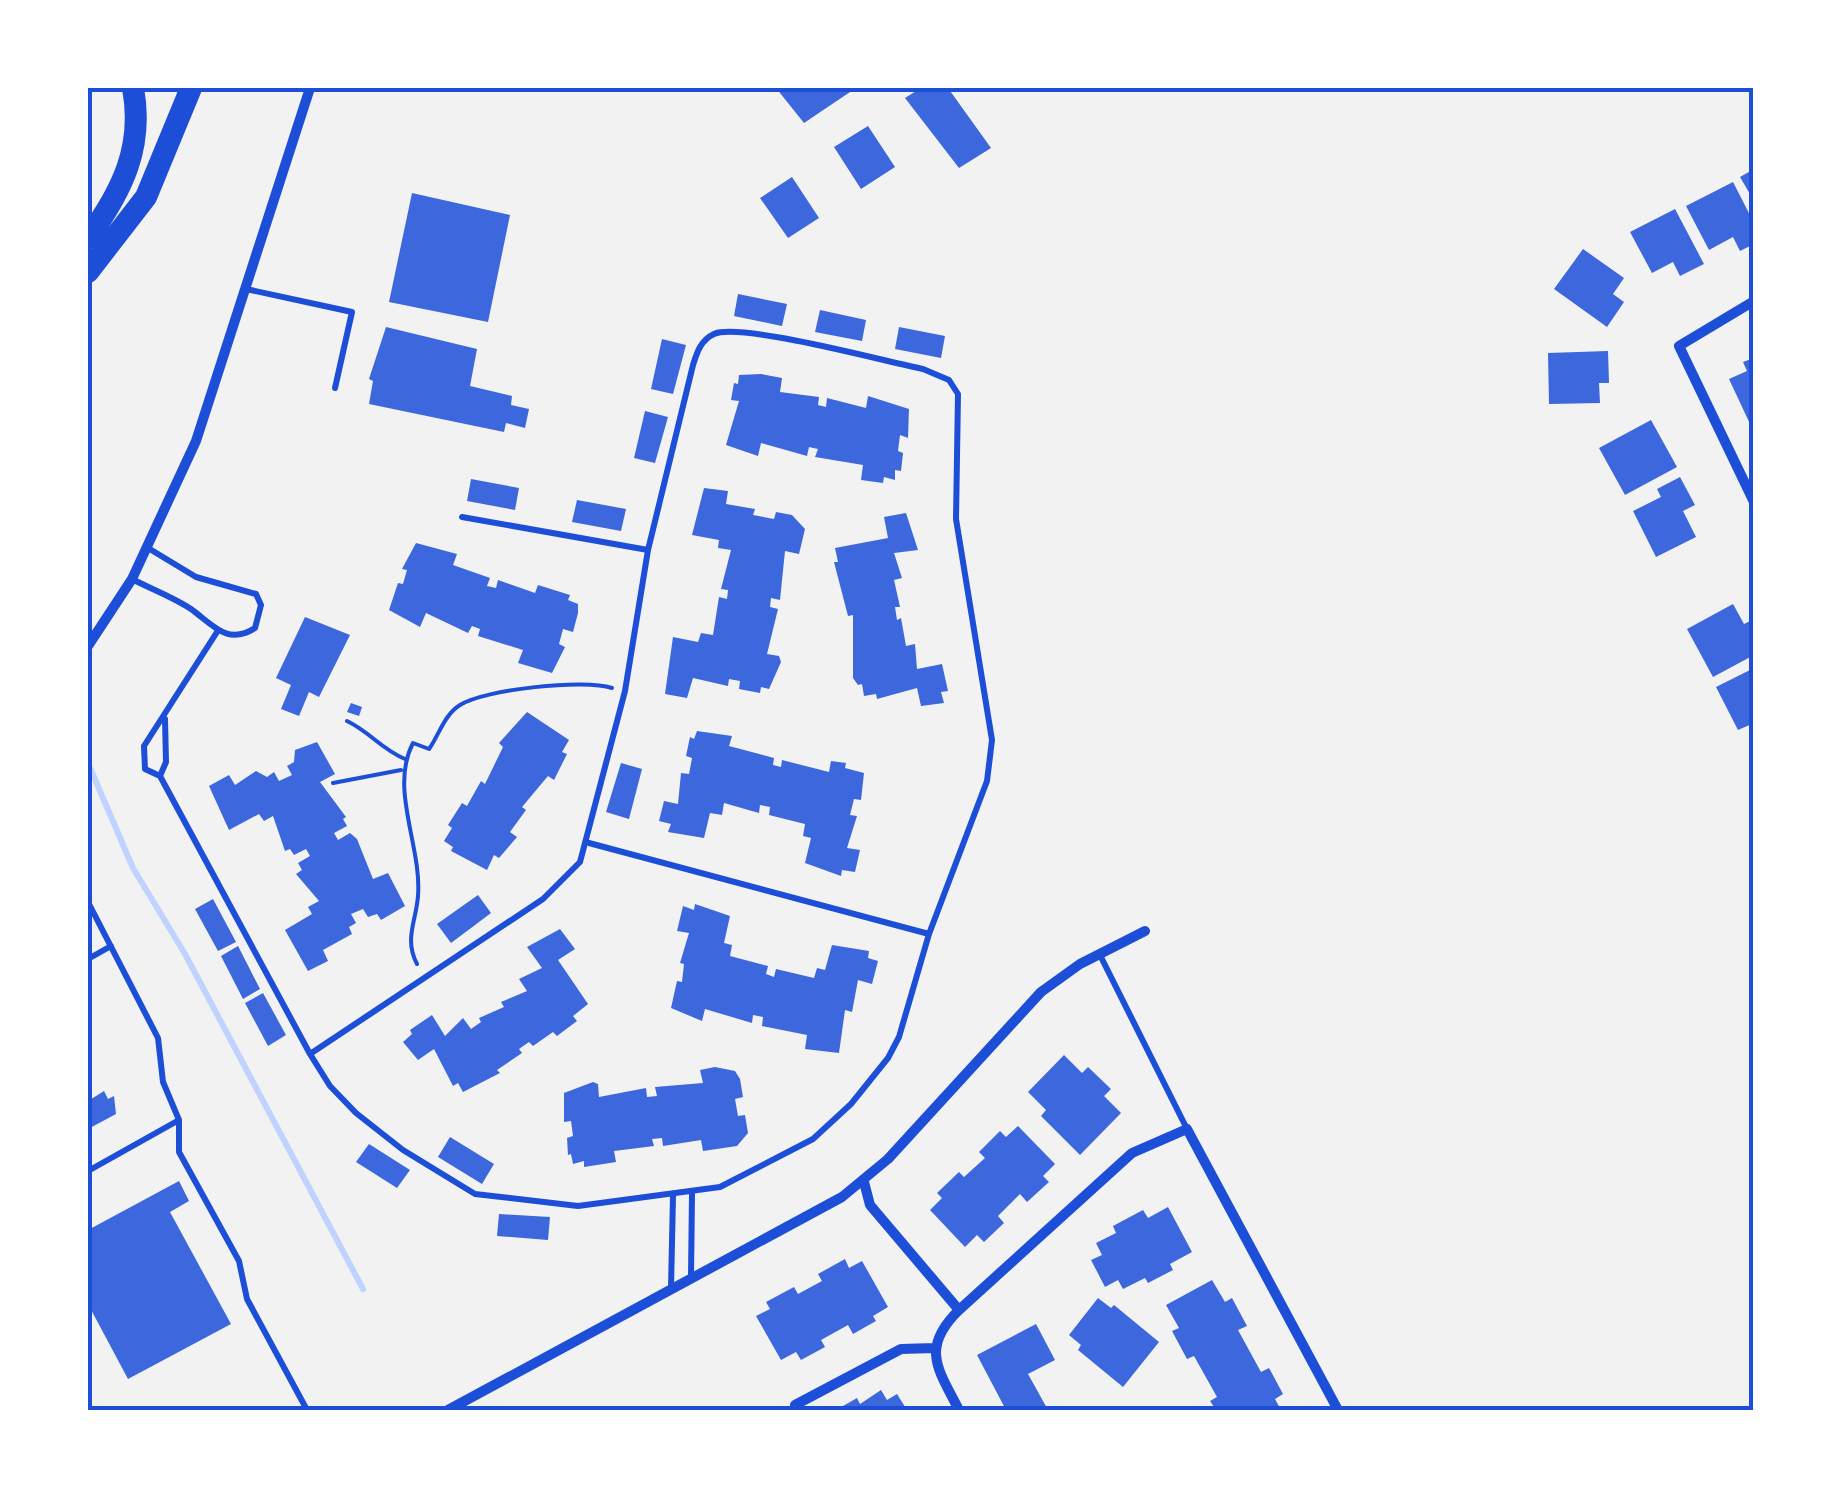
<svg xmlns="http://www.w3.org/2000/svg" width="1841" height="1498" viewBox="0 0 1841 1498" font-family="Raleway,sans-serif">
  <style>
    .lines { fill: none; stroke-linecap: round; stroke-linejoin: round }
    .stream { stroke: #bfd3fe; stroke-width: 6 }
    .building { fill: #3d67dc }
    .path { stroke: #1d4ed8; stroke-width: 4 }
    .service { stroke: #1d4ed8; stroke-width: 6 }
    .minor { stroke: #1d4ed8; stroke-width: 10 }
    .trunk { stroke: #1d4ed8; stroke-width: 22 }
    .neatline { fill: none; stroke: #1d4ed8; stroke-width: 4 }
  </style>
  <rect width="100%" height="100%" fill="#f2f2f2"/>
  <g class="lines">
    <path class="stream" d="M88 763 133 868 185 954 363 1289"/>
  </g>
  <path class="building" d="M776 88H856L804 123Z
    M921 88H948L991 148 959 168 905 98Z
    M868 126 895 167 861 189 834 147Z
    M1754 169V201L1740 177Z
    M792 177 819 218 788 238 760 198Z
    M1733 182 1754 223V244L1740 251 1733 237 1709 250 1686 206Z
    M412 193 510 215 488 322 389 302Z
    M1675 209 1704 264 1680 276 1673 262 1652 273 1630 232Z
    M1583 249 1624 278 1613 294 1624 302 1607 327 1554 289Z
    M738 294 787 304 782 326 734 316Z
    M820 310 866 320 862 341 815 332Z
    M386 327 477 349 470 386 512 396 511 405 529 409 525 428 506 423 504 432 369 404 373 381 369 379Z
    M899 327 945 336 941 358 895 349Z
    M662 339 686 345 673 394 651 389Z
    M1608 351 1609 383H1599L1600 403 1549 404 1548 353Z
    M1754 358V422L1750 424 1729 379 1747 371 1743 362Z
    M761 374 782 378 780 392 819 397 818 405 826 407 827 398 866 408 868 396 909 409 908 438 900 435 898 451 903 453 901 471 895 470V480L884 477 883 483 861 480 863 465 815 457 818 449 809 447 807 456 761 443 758 456 726 445 739 401 731 400 734 383 738 384 739 375Z
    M645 411 668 417 655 463 634 458Z
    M1651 420 1677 467 1625 495 1599 448Z
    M1680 477 1695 505 1683 511 1696 537 1656 557 1633 511 1661 497 1657 489Z
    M471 479 519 488 515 510 467 501Z
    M704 488 728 491 726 504 755 509 753 515 774 519 776 512 792 515 805 529 799 554 785 551 780 600 771 598 770 607 778 609 767 654 779 656 781 662 769 689 761 687 760 693 739 689 740 681 729 679 728 686 693 678 687 698 665 694 673 637 698 642 701 633 713 635 719 597 727 599 728 590 721 589 731 550 718 548 719 540 692 535Z
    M577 500 626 509 621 531 572 522Z
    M906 513 918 550 894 553 902 578 894 580 900 607H895L897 620 901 618 906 646 915 644 917 669 942 664 948 691 941 692 944 703 921 706 917 688 877 699 876 694 864 696 862 684 858 685 853 678V615L848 616 834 562H838L835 548 888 538 884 517Z
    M416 543 457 554 453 565 490 578 487 586 496 588 498 580 535 593 538 585 570 595 568 600 578 604V613L573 632 563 629 559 644 565 647 552 673 518 663 523 650 478 636 480 629 472 626 468 633 426 613 420 627 389 610 398 583 403 584 407 570 402 569Z
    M1733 604 1744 624 1754 619V655L1713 677 1687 629Z
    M305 617 350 635 319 697 309 692 299 716 281 709 291 685 276 678Z
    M1754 668V723L1738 730 1716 687Z
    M351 703 362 707 359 716 347 712Z
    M527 712 569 740 562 752 567 754 554 780 548 776 522 807 526 810 510 832 517 837 499 858 494 855 487 870 451 851 453 847 444 841 452 828 448 825 462 803 467 806 481 781 485 784 503 747 499 743Z
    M697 731 732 736 729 746 774 758 773 765 781 767 782 760 829 772 831 761 846 763 845 768 864 773 861 800 854 799 850 815 857 816 847 848 860 850 855 872 842 870 841 876 805 863 811 838 803 836 805 824 769 815 770 807 760 805 759 813 724 803 722 815 710 813 704 838 668 832 671 824 659 821 664 801 678 804 681 773 689 774 692 758 686 756 690 737 694 739Z
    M317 742 335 774 320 782 346 817 343 819 347 826 334 833 338 840 350 833 357 839 373 879 388 873 405 906 381 920 377 914 368 917 363 909 351 914 356 923 349 927 352 934 323 950 328 961 308 971 285 930 312 914 308 907 319 901 296 874 302 870 298 863 310 856 306 849 294 855 290 849 285 851 273 816 264 821 259 814 229 830 209 786 229 775 235 785 256 771 267 777 274 772 279 781 292 775 287 766 294 762 295 750Z
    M621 763 642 769 629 819 606 812Z
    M478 895 491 913 451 943 437 924Z
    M213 899 236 942 218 951 195 909Z
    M695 904 730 916 724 943 732 945 730 956 768 966 766 974 774 977 776 969 814 978 817 968 825 970 832 945 869 951 868 958 878 961 872 984 858 980 852 1012 845 1010 839 1053 805 1049 807 1035 762 1026 763 1017 753 1015 752 1023 705 1009 702 1021 671 1008 677 981 682 982 684 964 680 963 689 933 677 931 683 906 694 910Z
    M560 929 575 949 558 960 588 1004 573 1016 577 1021 557 1036 553 1032 533 1046 529 1042 519 1049 522 1053 497 1070 500 1073 463 1092 458 1083 453 1086 434 1049 418 1060 403 1042 412 1034 410 1030 432 1015 445 1036 463 1018 471 1029 481 1022 479 1018 504 1007 501 1002 527 991 519 979 542 968 527 947Z
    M238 946 260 989 243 999 221 956Z
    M263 993 286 1035 268 1046 245 1003Z
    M1064 1055 1082 1073 1088 1067 1111 1089 1104 1096 1121 1113 1080 1155 1041 1116 1046 1110 1028 1092Z
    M715 1067 735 1071 740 1079 743 1097 735 1099 738 1116 745 1115 748 1133 737 1146 703 1151 701 1140 663 1146 662 1138 652 1139 654 1146 614 1151 616 1162 584 1167V1161L573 1164 571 1154 568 1155 567 1138 573 1136 571 1121 564 1122V1093L593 1082 598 1084 599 1097 646 1088 647 1097 657 1096 655 1087 703 1083 700 1070Z
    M104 1091 108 1099 114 1096 116 1114 88 1129V1101Z
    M1018 1126 1055 1164 1043 1176 1049 1182 1027 1202 1020 1194 998 1216 1004 1223 984 1242 977 1235 965 1247 930 1210 942 1198 937 1193 959 1172 964 1177 985 1158 979 1152 1000 1131 1006 1137Z
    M450 1137 494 1164 482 1184 438 1157Z
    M369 1144 410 1170 397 1188 356 1162Z
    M179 1181 189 1201 170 1212 231 1324 128 1379 88 1304V1230Z
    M1168 1207 1192 1252 1170 1264 1173 1270 1148 1283 1145 1278 1123 1289 1118 1280 1105 1287 1091 1260 1102 1255 1096 1243 1116 1233 1113 1226 1143 1210 1148 1218Z
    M499 1214 550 1217 548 1240 497 1236Z
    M845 1259 849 1268 862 1261 888 1307 873 1316 876 1321 853 1334 848 1325 821 1340 825 1347 801 1360 796 1352 781 1360 756 1316 770 1309 766 1302 794 1287 798 1294 822 1281 818 1274Z
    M1212 1280 1225 1302 1232 1298 1247 1326 1238 1330 1261 1372 1269 1368 1283 1394 1275 1399 1281 1410H1216L1210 1401 1217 1397 1194 1356 1187 1359 1172 1331 1179 1328 1166 1305Z
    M1098 1298 1111 1308 1114 1305 1159 1342 1123 1387 1078 1350 1081 1345 1069 1335Z
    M1036 1324 1055 1360 1028 1374 1048 1410H1006L977 1355Z
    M881 1390 887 1400 897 1394 907 1410H836L857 1398 860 1404Z"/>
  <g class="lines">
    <path class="path" d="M347 721C370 732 381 749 405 759
      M333 783 401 770
      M417 964C404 939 416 922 418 896 422 846 389 789 413 743L429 749C439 735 444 715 460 705 485 689 584 679 612 688"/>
    <path class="service" d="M246 289 352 312 335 388
      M462 517 648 550
      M132 579C151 589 173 597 191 609 212 624 227 646 255 628L261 605 256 594 196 577 148 548
      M217 632 144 746 145 769 160 776 310 1054 330 1086 356 1113 403 1150 475 1194 578 1206 720 1187 813 1139 851 1104 888 1058 899 1037 929 934 987 781 992 740 956 519 958 394 949 380 923 369C887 362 740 322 714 334 701 340 697 352 693 365L648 550 625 691 580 862 543 899 310 1054
      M160 776 166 762 165 719
      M589 843 929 934
      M88 902 158 1038 163 1082 179 1120 88 1171
      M1100 955 1187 1129
      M88 959 111 946
      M179 1120V1152L239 1261 247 1299 307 1410
      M691 1277 692 1194
      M671 1288 673 1196"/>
    <path class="minor" d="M1754 301 1679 346 1754 502
      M88 646 132 579 196 441 310 88
      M864 1182 870 1205 959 1310 1132 1153 1187 1129 1338 1410
      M795 1405 901 1349 935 1348
      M448 1410 842 1197 888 1159 1041 992 1080 964 1145 931
      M959 1410C938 1369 920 1348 959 1310"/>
    <path class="trunk" d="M88 238C122 191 144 147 133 88
      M88 272 146 197 191 88"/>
  </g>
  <rect width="1841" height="1498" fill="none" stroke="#ffffff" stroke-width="180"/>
  <rect x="90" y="90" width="1661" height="1318" class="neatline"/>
</svg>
